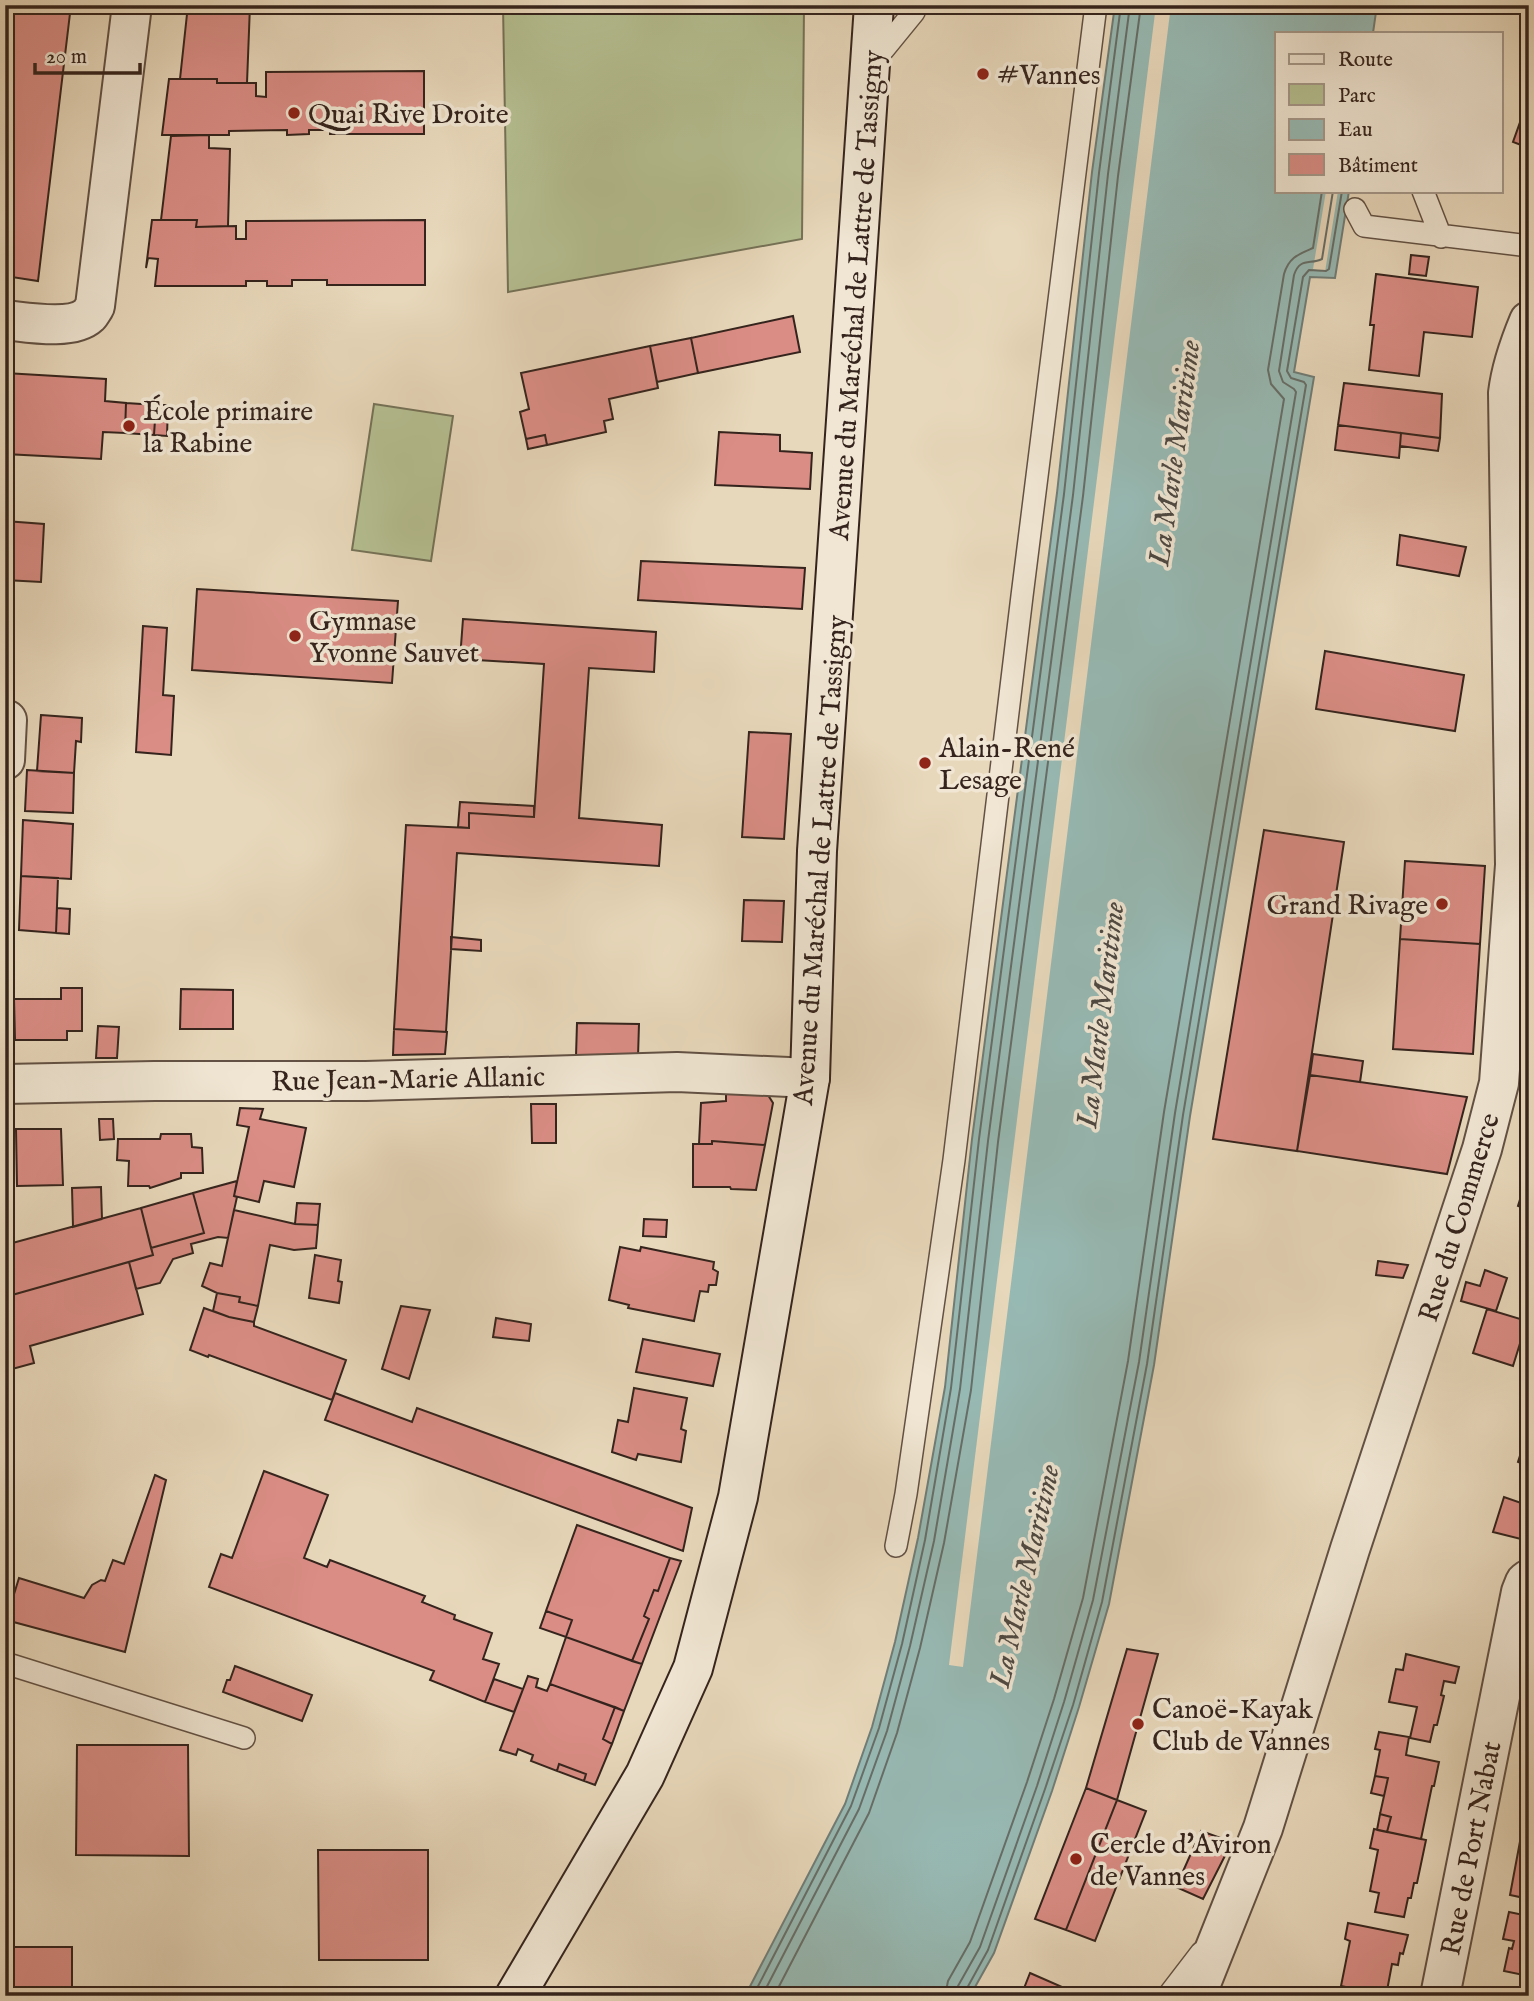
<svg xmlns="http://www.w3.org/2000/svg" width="1534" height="2001" viewBox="0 0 1534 2001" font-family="'IM FELL English',serif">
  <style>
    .green { fill: #b5bf91; stroke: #757257; stroke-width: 2 }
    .water { fill: #97b9b3; stroke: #707d77; stroke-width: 2 }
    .pier { fill: #e8d8bb }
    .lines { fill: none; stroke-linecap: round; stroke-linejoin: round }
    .shore { stroke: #666e68; stroke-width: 2 }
    .building { fill: #da8d85; stroke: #35241d; stroke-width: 2 }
    .service-casing { stroke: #625144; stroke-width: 24 }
    .minor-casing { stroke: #625144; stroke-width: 42 }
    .tertiary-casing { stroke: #625144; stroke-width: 42 }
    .secondary-casing { stroke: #35241d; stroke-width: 42 }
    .service { stroke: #f0e6d3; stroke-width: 21 }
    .minor { stroke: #f0e6d3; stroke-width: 38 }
    .tertiary { stroke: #f0e6d3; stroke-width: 38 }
    .secondary { stroke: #f0e6d3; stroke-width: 38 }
    .poi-dot { fill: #8f2418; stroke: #f0e6d3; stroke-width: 2.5 }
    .labels { text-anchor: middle; stroke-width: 7; stroke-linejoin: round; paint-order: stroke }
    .poi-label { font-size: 28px; fill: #35241d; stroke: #f0e6d3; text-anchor: start }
    .street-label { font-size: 28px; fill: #35241d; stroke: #f0e6d3 }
    .water-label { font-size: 30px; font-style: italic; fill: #4e4942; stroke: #f0e6d3 }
  </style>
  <rect width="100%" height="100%" fill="#e8d8bb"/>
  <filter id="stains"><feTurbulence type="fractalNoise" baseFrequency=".00286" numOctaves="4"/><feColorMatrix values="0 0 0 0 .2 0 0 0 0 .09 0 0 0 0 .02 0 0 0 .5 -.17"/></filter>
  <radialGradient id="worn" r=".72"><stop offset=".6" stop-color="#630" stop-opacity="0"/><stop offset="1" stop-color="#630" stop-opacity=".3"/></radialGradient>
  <path class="green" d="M503 5H804L802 239 508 292Z
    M374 404 453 416 431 561 352 550Z"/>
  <path class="water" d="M1115 5H1377L1373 33H1277V191H1349L1335 278 1310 277 1294 372 1314 377 1190 1116 1154 1365 1109 1604 1079 1707 1052 1791 994 1953 970 1996H745L845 1804 872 1727 895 1642 918 1538 945 1387 972 1139 1057 493 1092 172Z"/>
  <path class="pier" d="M1156 5H1171L963 1667 949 1665Z
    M1326 191H1338L1325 272 1313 269Z"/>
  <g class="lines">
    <path class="shore" d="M753 1996 851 1806 879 1728 902 1644 925 1540 951 1388 979 1139 1064 494 1099 173 1121 5
      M762 1996 859 1809 887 1731 910 1646 934 1541 960 1389 988 1141 1073 495 1108 174 1130 5
      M774 1996 869 1813 897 1733 920 1648 944 1543 971 1390 998 1142 1083 496 1118 176 1141 5
      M945 1996 948 1981 970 1942 1027 1782 1054 1699 1083 1598 1128 1361 1164 1112 1284 399 1271 384 1268 370 1284 274C1289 257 1299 254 1313 248L1322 191
      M956 1996 958 1986 980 1947 1037 1786 1064 1702 1093 1600 1139 1362 1175 1113 1296 392 1294 389 1283 382 1279 371 1294 275C1300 257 1310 265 1322 259L1333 191
      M965 1996 966 1990 988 1950 1045 1789 1073 1705 1102 1602 1147 1364 1183 1115 1306 385 1304 382 1291 378 1287 371 1303 277 1309 270 1326 271 1329 269 1342 191"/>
  </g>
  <path class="building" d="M5 5H71L38 281 5 276Z
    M188 5H250L247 83H217V79H180Z
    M424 71V134H330V130H309V134L287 135V130L229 131V135H162L169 79H217V83H256V96L266 97V72Z
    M1529 97V148L1513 142Z
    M209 135V148L230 149 228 226 196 227 197 220H161L171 136Z
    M152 220H197L196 227 236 226V239H246V221L425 220V285H327V280H292V286H267V281H246V286H155L158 259 148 258 146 268Z
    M1411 255 1429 257 1426 276 1409 274Z
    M1376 274 1478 287 1472 337 1424 332 1419 376 1369 370 1374 325H1370Z
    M793 316 800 352 698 373 691 338Z
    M691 338 698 373 657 382 650 346Z
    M650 346 658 388 609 399 613 419 604 421 606 432 547 445 545 435 526 439 520 412 529 409 521 373Z
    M5 373 106 379 105 401 126 403 125 433 103 432 101 459 5 454Z
    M1344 383 1442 394 1440 438 1338 425Z
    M126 403 156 405 154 435 125 433Z
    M156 405H168L167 436 154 435Z
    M1338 425 1401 433 1399 458 1335 450Z
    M719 432 780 435V451L812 453 810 489 715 485Z
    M1401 433 1440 438 1438 451 1400 446Z
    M545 435 547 445 528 449 526 439Z
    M5 521 44 524 41 582 5 580Z
    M1400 535 1466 547 1459 576 1397 565Z
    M641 561 805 568 802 609 638 600Z
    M197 589 398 601 392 683 192 670Z
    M463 619 656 632 654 672 589 668 579 818 662 825 659 866 457 853 446 1032 394 1029 406 825 469 828V813L534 817 544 664 460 659Z
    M143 626 167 628 163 695 174 696 171 755 136 752Z
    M1325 651 1464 675 1455 731 1316 709Z
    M41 715 82 718 81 742 76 741 74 773 37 771Z
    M749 732 791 734 784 839 742 837Z
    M27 770 74 773 73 813 25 811Z
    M460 802 534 806V817L469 813V828L458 827Z
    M23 820 73 824 71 879 21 876Z
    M1264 830 1344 842 1297 1151 1213 1139Z
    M1405 861 1485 866 1480 944 1400 939Z
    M21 876 58 878 56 933 19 930Z
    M744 900 784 901 782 942 742 941Z
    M57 908 70 909 69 934 56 933Z
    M451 937 481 940V951L451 949Z
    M1400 939 1480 944 1473 1054 1393 1049Z
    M61 988H82V1031H67V1040H15L14 999H61Z
    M181 989 233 990V1029H180Z
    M577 1023 639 1024 638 1057 576 1056Z
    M98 1026 119 1027 117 1058H96Z
    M394 1029 447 1032 445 1054 393 1055Z
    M1313 1054 1363 1061 1360 1082 1310 1075Z
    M1310 1075 1467 1097 1447 1174 1297 1151Z
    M761 1092 768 1095 773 1103 765 1145 712 1141V1144H699L701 1103 726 1101V1094Z
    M531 1104H556V1143H532Z
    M240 1108 263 1109 260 1119 306 1128 294 1187 264 1181 259 1202 234 1196 249 1127 237 1125Z
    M99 1119H113L114 1139 100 1140Z
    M16 1129H61L63 1185 17 1186Z
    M161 1134H191L192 1147 202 1148 203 1173H181V1178L150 1188 149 1186H128L129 1161 117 1160 118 1139H160Z
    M712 1141 765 1145 756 1190 731 1189 730 1187H693V1144H712Z
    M1529 1171V1210L1518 1206Z
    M237 1181 234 1196 237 1197 228 1238 218 1237 191 1244 193 1253 173 1259 160 1283 136 1289 129 1262 153 1255 151 1248 204 1233 193 1193Z
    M101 1187 102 1219 73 1227 72 1188Z
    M193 1193 204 1233 151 1248 141 1208Z
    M297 1203 320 1204 318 1225 295 1224Z
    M141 1208 153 1255 5 1297V1245Z
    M234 1210 295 1224 318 1225 316 1248 294 1250 270 1245 258 1306 239 1302 240 1297 217 1293 202 1286 210 1263 222 1266Z
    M644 1219 667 1220 666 1237 643 1236Z
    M620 1247 640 1251 641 1247 714 1262 713 1269 718 1272 716 1285H709L708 1292 700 1291 694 1321 628 1308 629 1305 609 1300Z
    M315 1255 341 1260 338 1281 342 1282 339 1303 309 1298Z
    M1378 1261 1408 1265 1403 1278 1376 1275Z
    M129 1262 143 1314 30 1346 34 1363 5 1371V1297Z
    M1485 1270 1507 1278 1496 1311 1461 1301 1466 1282 1480 1286Z
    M217 1293 240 1297 239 1302 258 1306 254 1322 229 1317 213 1311Z
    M401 1306 430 1310 409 1379 382 1369Z
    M204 1308 229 1317 254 1322V1326L346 1360 332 1400 209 1355 208 1357 190 1350Z
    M1487 1309 1527 1321 1513 1366 1473 1353Z
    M496 1318 531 1324 529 1341 493 1337Z
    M643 1339 720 1354 713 1386 636 1372Z
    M634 1388 687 1398 681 1429 686 1431 681 1462 638 1454 636 1460 612 1452 618 1420 628 1422Z
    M335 1393 412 1422 417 1408 692 1508 683 1551 325 1420Z
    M1529 1428V1466L1518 1462Z
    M264 1471 328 1495 304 1558 327 1567 330 1560 425 1596 422 1602 455 1615 454 1619 492 1633 483 1659 499 1664 485 1702 430 1680 434 1671 209 1587 221 1554 232 1558Z
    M155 1475 166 1480 125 1652 6 1620 19 1578 84 1598 92 1585 101 1580 105 1581 113 1560 124 1564Z
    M1529 1477V1541L1493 1532 1504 1497 1521 1503Z
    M577 1525 670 1558 658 1591 654 1590 644 1616 649 1619 632 1661 566 1637 572 1620 546 1611Z
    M670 1558 681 1561 642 1664 632 1661 649 1619 644 1616 654 1590 658 1591Z
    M546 1611 572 1620 566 1637 540 1628Z
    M566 1637 642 1664 624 1711 550 1684Z
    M1127 1649 1158 1654 1117 1800 1086 1788Z
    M1406 1654 1459 1667 1455 1683 1444 1681 1441 1695 1444 1696 1437 1725H1434L1430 1742 1410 1738 1417 1707 1389 1702 1396 1669 1403 1670Z
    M235 1666 312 1695 302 1721 223 1692 227 1680H230Z
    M528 1676 538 1679 536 1687 547 1691 550 1684 615 1707 603 1739 612 1744 595 1785 584 1781 586 1774 559 1764 557 1771 531 1761 533 1755 518 1749 516 1755 500 1750Z
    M494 1679 523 1689 514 1712 485 1702Z
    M615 1707 624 1711 612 1744 603 1739Z
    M1379 1732 1409 1737 1406 1755 1439 1762 1434 1786H1432L1421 1839 1387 1832 1391 1817 1380 1814 1388 1778 1375 1776 1380 1750 1375 1749Z
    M77 1745H188L189 1856 76 1855Z
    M559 1764 586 1774 584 1781 557 1771Z
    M1375 1776 1388 1778 1384 1796 1371 1793Z
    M1086 1788 1117 1800 1066 1930 1035 1919Z
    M1117 1800 1146 1811 1095 1941 1066 1930Z
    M1380 1814 1391 1817 1387 1832 1377 1830Z
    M1524 1820H1529V1899L1510 1895Z
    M1374 1829 1426 1840 1417 1883H1414L1411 1898H1408L1404 1917 1375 1912 1379 1893 1370 1891 1378 1850 1370 1848Z
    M1201 1831 1232 1842 1203 1899 1176 1887Z
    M318 1850H428V1960H319Z
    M1509 1912 1529 1916V1976L1504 1971 1509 1948 1512 1949 1514 1941 1503 1939Z
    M1348 1923 1408 1935 1403 1954 1400 1953 1398 1965 1392 1964 1386 1996H1359L1360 1990 1341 1986 1350 1941 1345 1939Z
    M5 1947H72V1996H5Z
    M1030 1973 1069 1990 1067 1996H1021Z"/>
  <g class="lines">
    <defs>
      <path id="service" d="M874 61 914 12V5
        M1423 191 1441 237
        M1355 209 1364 226 1529 246
        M896 1546 906 1494 954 1160 1022 596 1096 5
        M5 1663 244 1738
        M1168 1996 1201 1953"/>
      <path id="minor" d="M5 320C26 322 72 331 89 315 91 313 93 309 95 306L132 5
        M5 760 7 720
        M5 1084 154 1081H366L677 1072 810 1078
        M1440 1996 1521 1592 1525 1582 1529 1579"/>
      <path id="tertiary" d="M1196 1996 1263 1828 1350 1549 1482 1149 1499 1083 1515 865 1508 393C1511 368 1519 345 1529 321"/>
      <path id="secondary" d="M515 1996 645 1775 693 1668 738 1497 810 1078 817 851 874 5"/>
    </defs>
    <use href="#service" class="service-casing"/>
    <use href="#minor" class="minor-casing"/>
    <use href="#tertiary" class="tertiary-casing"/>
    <use href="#secondary" class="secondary-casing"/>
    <use href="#service" class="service"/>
    <use href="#minor" class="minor"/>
    <use href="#tertiary" class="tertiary"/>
    <use href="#secondary" class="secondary"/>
  </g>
  <g class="poi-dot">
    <circle cx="983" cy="74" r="7"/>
    <circle cx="294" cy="113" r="7"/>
    <circle cx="129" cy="426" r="7"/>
    <circle cx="295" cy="636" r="7"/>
    <circle cx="925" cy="763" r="7"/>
    <circle cx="1442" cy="904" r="7"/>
    <circle cx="1138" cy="1724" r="7"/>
    <circle cx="1076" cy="1859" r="7"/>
  </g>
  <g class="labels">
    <g class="poi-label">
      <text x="997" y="84">#Vannes</text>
      <text x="308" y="123">Quai Rive Droite</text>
      <text x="143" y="420">École primaire<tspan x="143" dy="32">la Rabine</tspan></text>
      <text x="309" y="630">Gymnase<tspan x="309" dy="32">Yvonne Sauvet</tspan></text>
      <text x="939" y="757">Alain-René<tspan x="939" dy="32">Lesage</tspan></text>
      <text x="1428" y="914" text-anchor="end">Grand Rivage</text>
      <text x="1152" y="1718">Canoë-Kayak<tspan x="1152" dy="32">Club de Vannes</tspan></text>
      <text x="1090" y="1853">Cercle d'Aviron<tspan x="1090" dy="32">de Vannes</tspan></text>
    </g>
    <g class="street-label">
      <text transform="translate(855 295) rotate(-86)" y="10">Avenue du Maréchal de Lattre de Tassigny</text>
      <text transform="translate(819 860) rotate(-86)" y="10">Avenue du Maréchal de Lattre de Tassigny</text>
      <text transform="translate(408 1078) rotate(-1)" y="10">Rue Jean-Marie Allanic</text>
      <text transform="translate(1458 1217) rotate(-73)" y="10">Rue du Commerce</text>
      <text transform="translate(1470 1848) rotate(-79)" y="10">Rue de Port Nabat</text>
    </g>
    <g class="water-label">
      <text transform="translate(1174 453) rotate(-82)" y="10">La Marle Maritime</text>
      <text transform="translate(1100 1015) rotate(-83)" y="10">La Marle Maritime</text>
      <text transform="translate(1024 1576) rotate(-77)" y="10">La Marle Maritime</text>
    </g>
  </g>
  <rect width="1534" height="2001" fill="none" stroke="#e8d8bb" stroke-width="28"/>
  <rect x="7" y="7" width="1520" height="1987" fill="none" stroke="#35241d" stroke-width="3.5"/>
  <rect x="14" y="14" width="1506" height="1973" fill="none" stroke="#35241d" stroke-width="2"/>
  <rect x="1275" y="32" width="228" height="161" fill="#f0e6d3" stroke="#a5988a" stroke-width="2"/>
  <rect x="1289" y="54" width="35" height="10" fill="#f0e6d3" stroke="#a5988a" stroke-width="2"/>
  <text x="1338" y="66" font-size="21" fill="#35241d">Route</text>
  <rect x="1289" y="84" width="35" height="21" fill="#b5bf91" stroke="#a5988a" stroke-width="2"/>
  <text x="1338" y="102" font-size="21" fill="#35241d">Parc</text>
  <rect x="1289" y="119" width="35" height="21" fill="#97b9b3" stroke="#a5988a" stroke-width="2"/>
  <text x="1338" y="136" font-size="21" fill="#35241d">Eau</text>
  <rect x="1289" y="154" width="35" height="21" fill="#da8d85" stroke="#a5988a" stroke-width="2"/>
  <text x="1338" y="172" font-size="21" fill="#35241d">Bâtiment</text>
  <path d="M35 63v10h105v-10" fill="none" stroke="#35241d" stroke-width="3.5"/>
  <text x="46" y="63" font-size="21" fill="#35241d" stroke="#f0e6d3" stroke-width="5" paint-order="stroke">20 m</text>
  <rect width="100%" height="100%" filter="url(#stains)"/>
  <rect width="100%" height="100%" fill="url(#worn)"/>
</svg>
